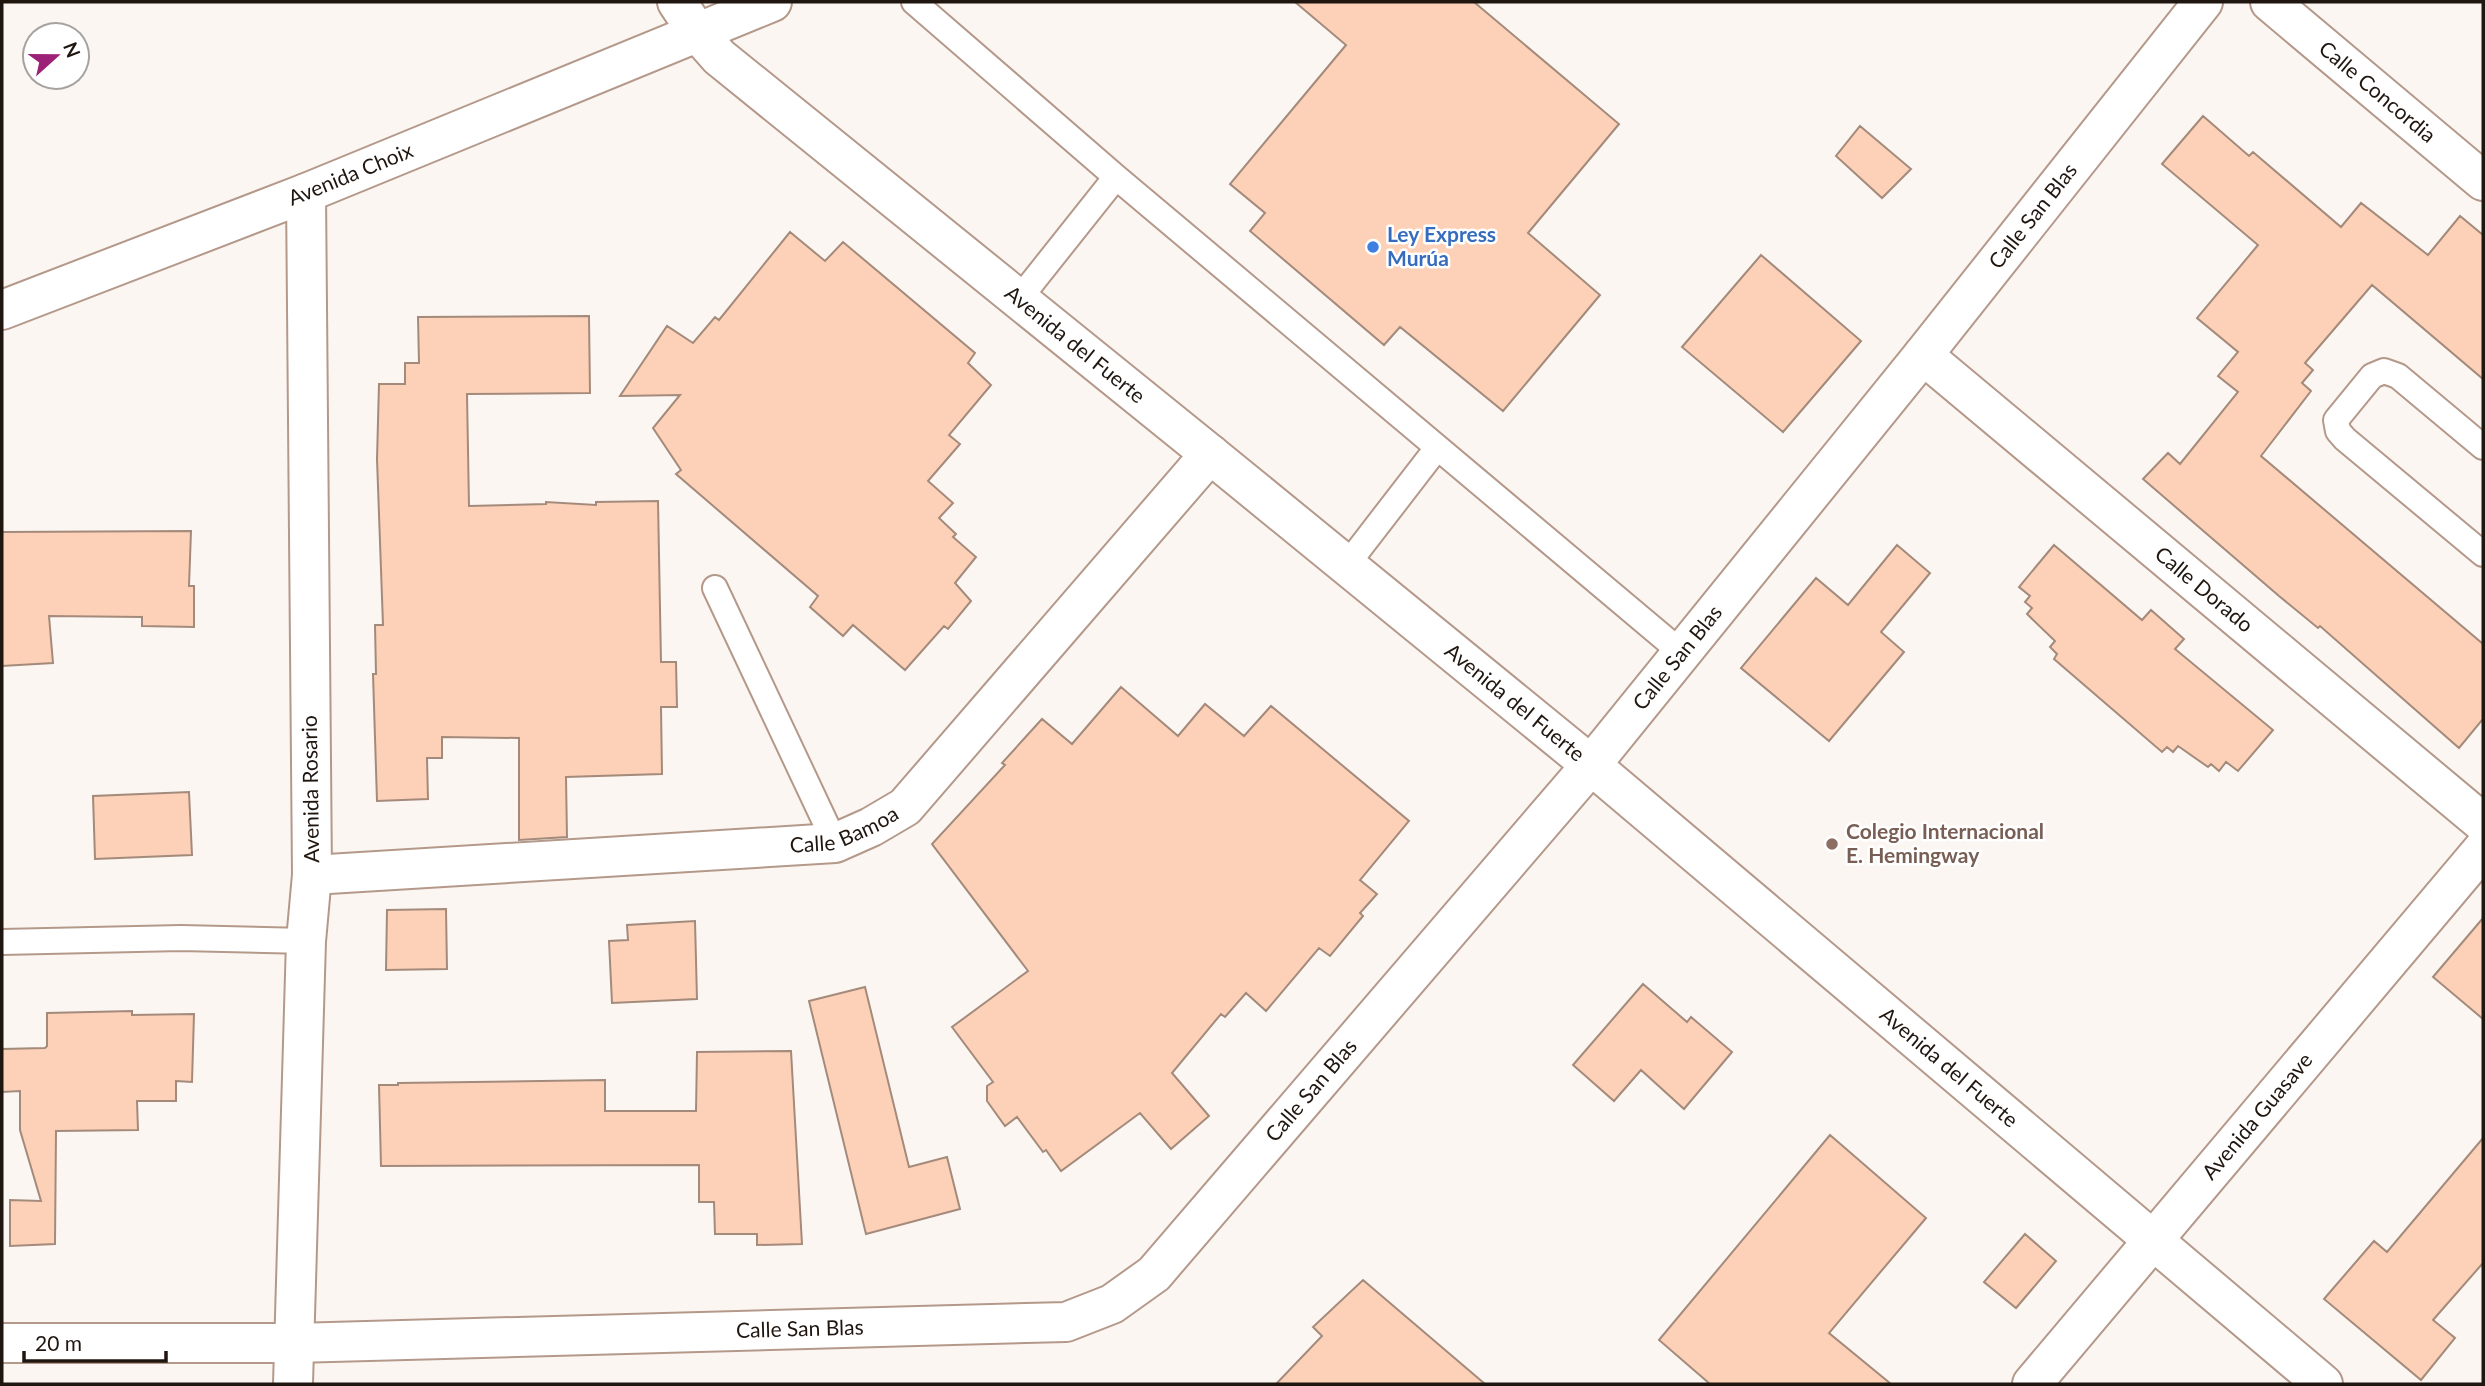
<svg xmlns="http://www.w3.org/2000/svg" width="2485" height="1386" viewBox="0 0 2485 1386" font-family="Lato,sans-serif">
  <style>
    .building { fill: #fcd1b7; stroke: #a48a7b; stroke-width: 2 }
    .lines { fill: none; stroke-linecap: round; stroke-linejoin: round }
    .service-casing { stroke: #b4998a; stroke-width: 28 }
    .minor-casing { stroke: #b4998a; stroke-width: 42 }
    .tertiary-casing { stroke: #b4998a; stroke-width: 42 }
    .service { stroke: #fff; stroke-width: 24 }
    .minor { stroke: #fff; stroke-width: 38 }
    .tertiary { stroke: #fff; stroke-width: 38 }
    .shop-dot { fill: #3f7fe0; stroke: #fff; stroke-width: 2.5 }
    .education-dot { fill: #8d6e63; stroke: #fff; stroke-width: 2.5 }
    .labels { text-anchor: middle; stroke-width: 5; stroke-linejoin: round; paint-order: stroke }
    .street-label { font-size: 21px; fill: #201610; stroke: #fff }
    .shop-label { font-size: 21px; font-weight: bold; fill: #366cbe; stroke: #fff; text-anchor: start }
    .education-label { font-size: 21px; font-weight: bold; fill: #785e54; stroke: #fff; text-anchor: start }
  </style>
  <rect width="100%" height="100%" fill="#fcf6f3"/>
  <path class="building" d="M1295 2H1474L1619 124 1528 233 1600 295 1503 411 1400 327 1384 345 1250 231 1265 213 1230 184 1346 45Z
    M2203 116 2249 156 2253 152 2341 227 2361 203 2428 255 2460 216 2483 235V379L2372 285 2305 363 2313 370 2302 383 2311 391 2261 456 2483 644V719L2459 748 2320 626 2318 628 2279 596 2143 479 2168 453 2180 464 2238 392 2218 376 2238 352 2197 318 2258 245 2162 164Z
    M1860 126 1911 169 1882 198 1836 156Z
    M790 232 825 261 843 242 975 353 968 363 991 385 949 435 960 444 928 481 953 503 939 518 956 534 953 537 976 557 955 583 971 601 948 629 944 626 905 670 853 625 843 636 810 607 818 596 676 474 681 470 653 428 680 395 620 396 667 326 693 343 715 317 719 320Z
    M1761 255 1861 341 1783 432 1682 347Z
    M589 316 590 393 467 394 469 506 546 504V502L596 505V502L658 501 661 662H676L677 707H661L662 774 566 777 567 837 519 840V738L442 737V758H427L428 799 377 801 373 674H376L375 625H383L377 459 379 384H405V363H419L418 317Z
    M191 531 189 586H194V627L142 626V617L49 616 53 663 2 666V532Z
    M1897 545 1930 573 1881 632 1904 652 1829 741 1741 668 1816 578 1848 605Z
    M2054 545 2142 620 2151 610 2184 639 2175 649 2273 730 2238 771 2226 762 2219 771 2211 764 2208 767 2178 746 2173 752 2167 747 2162 752 2054 659 2057 654 2050 647 2055 641 2027 614 2032 608 2025 602 2030 596 2019 587Z
    M1121 687 1178 736 1205 704 1244 736 1271 706 1409 821 1360 880 1377 894 1360 913 1363 916 1330 956 1319 948 1266 1011 1246 993 1225 1017 1221 1014 1172 1073 1209 1116 1171 1149 1140 1113 1061 1171 1046 1150 1043 1152 1017 1117 1005 1126 987 1101V1086L993 1082 952 1027 1028 971 932 844 1005 765 1002 763 1042 719 1072 744Z
    M189 792 192 855 95 859 93 796Z
    M446 909 447 969 386 970 387 910Z
    M2483 918V1019L2433 977Z
    M695 921 697 999 612 1003 609 941 628 940 627 925Z
    M1643 984 1687 1022 1691 1017 1732 1052 1684 1109 1641 1070 1614 1101 1573 1065Z
    M865 987 909 1167 947 1157 960 1209 866 1234 809 1001Z
    M132 1011V1015L194 1014 192 1082 176 1081V1101H137L138 1130 56 1131 55 1244 10 1246V1200L41 1201 20 1130V1091L2 1092V1049L45 1048 47 1046V1013Z
    M791 1051 802 1244 757 1245V1234H715L714 1202H699V1165L381 1166 379 1085H398V1083L605 1080V1111H696L697 1052Z
    M1830 1135 1926 1218 1829 1333 1891 1384H1710L1659 1340Z
    M2483 1138V1263L2433 1320 2455 1338 2421 1380 2324 1299 2374 1241 2387 1252Z
    M2025 1234 2056 1261 2016 1308 1984 1282Z
    M1363 1280 1485 1384H1276L1322 1336 1313 1327Z"/>
  <g class="lines">
    <defs>
      <path id="service" d="M914 2 1116 177 1682 653
        M1019 299 1116 177
        M2483 447 2398 376 2384 371 2372 376 2336 420 2338 431 2345 439 2483 554
        M1346 566 1437 448
        M715 588 835 843
        M2 942 181 938 306 941"/>
      <g id="minor">
        <path id="s1" d="M2270 2 2483 181"/>
        <path id="s2" d="M1923 355 2483 823"/>
        <path id="s3" d="M312 875 835 843 871 827 905 807 1210 454"/>
        <path id="s4" d="M2 1343H294L1066 1322 1112 1304 1154 1274 1591 765 1923 355 2203 2"/>
        <path d="M293 1384 306 941 312 875 306 193"/>
        <path id="s5" d="M2032 1384 2483 849"/>
      </g>
      <g id="tertiary">
        <path id="s6" d="M677 2 697 32 719 57 1210 454 1591 765 2323 1384"/>
        <path id="s7" d="M2 310 306 193 772 2"/>
      </g>
    </defs>
    <use href="#service" class="service-casing"/>
    <use href="#minor" class="minor-casing"/>
    <use href="#tertiary" class="tertiary-casing"/>
    <use href="#service" class="service"/>
    <use href="#minor" class="minor"/>
    <use href="#tertiary" class="tertiary"/>
  </g>
  <circle class="shop-dot" cx="1373" cy="247" r="7"/>
  <circle class="education-dot" cx="1832" cy="844" r="7"/>
  <g class="labels">
    <g class="street-label">
      <text dy="7" stroke="none"><textPath href="#s1" startOffset="140">Calle Concordia</textPath></text>
      <text dy="7" stroke="none"><textPath href="#s7" startOffset="374">Avenida Choix</textPath></text>
      <text dy="7" stroke="none"><textPath href="#s4" startOffset="2541">Calle San Blas</textPath></text>
      <text dy="7" stroke="none"><textPath href="#s6" startOffset="527">Avenida del Fuerte</textPath></text>
      <text dy="7" stroke="none"><textPath href="#s2" startOffset="366">Calle Dorado</textPath></text>
      <text dy="7" stroke="none"><textPath href="#s4" startOffset="1974">Calle San Blas</textPath></text>
      <text dy="7" stroke="none"><textPath href="#s6" startOffset="1094">Avenida del Fuerte</textPath></text>
      <text transform="translate(311 789) rotate(-91)" y="7">Avenida Rosario</text>
      <text dy="7" stroke="none"><textPath href="#s3" startOffset="536">Calle Bamoa</textPath></text>
      <text dy="7" stroke="none"><textPath href="#s6" startOffset="1661">Avenida del Fuerte</textPath></text>
      <text dy="7" stroke="none"><textPath href="#s4" startOffset="1407">Calle San Blas</textPath></text>
      <text dy="7" stroke="none"><textPath href="#s5" startOffset="350">Avenida Guasave</textPath></text>
      <text dy="7" stroke="none"><textPath href="#s4" startOffset="798">Calle San Blas</textPath></text>
    </g>
    <g class="shop-label">
      <text x="1387" y="242">Ley Express<tspan x="1387" dy="24">Murúa</tspan></text>
    </g>
    <g class="education-label">
      <text x="1846" y="839">Colegio Internacional<tspan x="1846" dy="24">E. Hemingway</tspan></text>
    </g>
  </g>
  <rect width="2485" height="1386" fill="none" stroke="#201610" stroke-width="7"/>
  <g transform="translate(56 56) rotate(69)"><circle r="33" fill="#ffffff" stroke="#a6a29f" stroke-width="2"/>
  <path d="M0-5L12 26L0 18L-12 26Z" fill="#9d2177"/>
  <text y="-10" font-size="19" font-weight="bold" text-anchor="middle" fill="#201610">N</text>
  </g>
  <path d="M24 1351v10h142v-10" fill="none" stroke="#201610" stroke-width="3.5"/>
  <text x="35" y="1351" font-size="21" fill="#201610" stroke="#ffffff" stroke-width="5" paint-order="stroke">20 m</text>
</svg>
